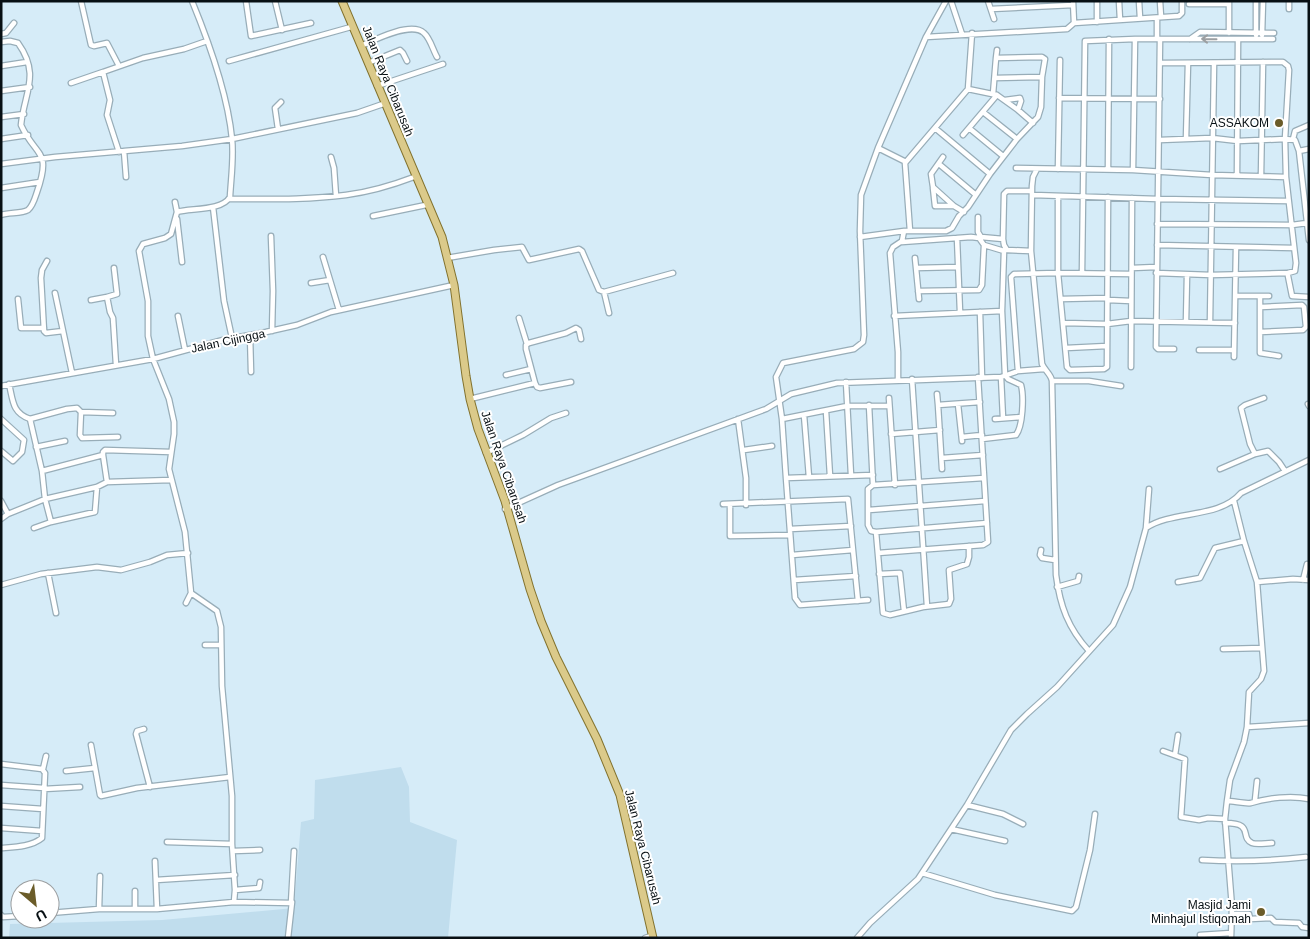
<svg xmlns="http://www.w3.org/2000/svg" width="1310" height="939" viewBox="0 0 1310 939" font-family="Arial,sans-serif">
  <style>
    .built { fill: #c0dded }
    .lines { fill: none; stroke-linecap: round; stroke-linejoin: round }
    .minor-casing { stroke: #98adb8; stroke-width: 7 }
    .primary-casing { stroke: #82722e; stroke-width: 9 }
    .minor { stroke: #fff; stroke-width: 4.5 }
    .primary { stroke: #dbca8a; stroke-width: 7 }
    .oneway { stroke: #9c9fa1 }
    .poi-dot { fill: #6b5c29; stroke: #fff; stroke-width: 2 }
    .labels { text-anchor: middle; stroke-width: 4; stroke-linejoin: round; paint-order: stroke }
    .street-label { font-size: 12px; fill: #081014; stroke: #fff }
    .poi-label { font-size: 12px; fill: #081014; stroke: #fff; text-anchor: end }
  </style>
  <rect width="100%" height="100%" fill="#d6ecf8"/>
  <path class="built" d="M401 767 409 787 410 822 457 840 448 938H9L10 924 162 920 294 908 301 822 314 819 315 780Z"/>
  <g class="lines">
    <defs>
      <path id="minor" d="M81 1 91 45 94 46 107 43 119 66
        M246 1 251 36 311 23
        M275 1 282 30
        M951 1 962 34
        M988 1 994 19
        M1097 1V22
        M1119 1 1120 20
        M1139 1 1140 18
        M1160 1 1161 17
        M1189 4H1229
        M991 9 1073 5
        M1289 9V1
        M1074 23 1179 16 1182 13V1
        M1229 33V1
        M1 34 6 33 14 23
        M1256 35V1
        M1262 35 1263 1
        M926 37 1067 29 1074 23 1073 1
        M1157 39V18
        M1160 39 1156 347 1158 349H1174
        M1190 39 1200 32 1274 33
        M1 42 10 41 18 43C41 75 24 93 21 125 36 158 52 149 37 192 35 198 33 206 28 210 21 214 9 212 1 215
        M361 46C374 40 411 21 424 33 430 38 433 50 437 57
        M996 58 997 50
        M229 61 351 27
        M368 63 400 50 403 53 407 61
        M1 66 27 62
        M995 78 1042 77
        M71 83 103 72
        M377 86 443 64
        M968 89 997 95 1018 110 1033 123
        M1 91 30 87
        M1059 98 1160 99
        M1005 100 1020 98 1021 101 1018 110
        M983 112 1017 139
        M1 117 24 114
        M935 128 990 174
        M969 128 1003 156
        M278 129 275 108 281 102
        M963 135 997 95
        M1 139 28 135
        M1186 139 1188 63
        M1293 139 1295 131 1309 125
        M1160 140 1212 138 1238 141 1285 139 1295 140 1299 151 1309 240
        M878 148 906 162
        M124 151 126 177
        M1299 151 1309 149
        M119 152 107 115 110 100 103 72 143 58 184 49 207 41
        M331 157 334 168 336 196
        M943 157 931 174 933 187 954 206 964 212
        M1 164 55 157 182 146 232 139 357 113 383 104
        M939 164 976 195
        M1016 168 1133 170 1212 175 1286 177
        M1037 169 1033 177 1032 186 1031 251 1042 364C1045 371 1051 374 1052 381L1056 575C1060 606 1068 628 1089 651
        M1058 169 1060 60
        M1108 169 1109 39
        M1133 170 1135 39
        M1237 175 1238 40
        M1261 176 1263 62
        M1 188 40 182
        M933 188 935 206H954
        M1033 195 1158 199 1288 201
        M1058 196V273L1067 367 1070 370 1104 369 1107 367 1108 197
        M229 199C268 199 308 200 346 195 369 192 393 185 414 177
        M175 202 177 212
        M213 207 224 301 232 338
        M373 216 426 205
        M978 217V232L981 237 1003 239 1004 245 1007 250 1031 251
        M177 219 182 262
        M1157 224 1292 225 1307 223
        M910 231 905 163 968 89 972 33
        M271 236 273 291 272 331
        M860 237 904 231H946L952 228 959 216 968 207 990 174 1017 139 1038 117 1041 107 1042 77 1045 59 1042 57 996 58 993 94
        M957 238 960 312
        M1003 239 1004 194 1007 191H1032
        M902 242 971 237 979 238 984 245
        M1157 245 1294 248
        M323 257 339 310
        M447 258 494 250 522 247 529 260 579 249 582 251 599 290 604 292 673 273
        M915 258 916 268
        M47 261 42 270 41 278 44 331 46 333 63 331
        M1132 268 1156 267
        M1082 273 1085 41 1135 39H1273
        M1156 273 1211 275 1288 273 1295 271 1296 263 1286 177 1285 139 1289 70 1288 66 1283 62 1160 63
        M1288 276 1292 296 1309 297
        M311 283 330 280
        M918 291 979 290 982 285 984 245 1004 251 1002 311 1005 375 1008 379 1021 385C1024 396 1023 426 1016 435L982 439
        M604 292 609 313
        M55 293 72 373
        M1236 296H1269
        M107 297 117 294 114 268
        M1260 297V332L1303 330 1306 327 1304 307 1302 305 1261 307
        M18 299 21 328H44
        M919 299 916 268 958 267
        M1061 299 1107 298
        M91 300 107 297 110 312 113 318 116 365
        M1108 300 1131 301
        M980 312 982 378
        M178 316 185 350
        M894 316 1002 311
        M519 318 527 344
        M1186 322 1187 275
        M1210 322 1214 63
        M1064 323 1107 324 1131 321 1235 323
        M1260 332V353L1279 356
        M250 335 251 372
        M1066 348 1107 346
        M1199 350H1234
        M1234 357 1236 247
        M1131 367 1132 198
        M1044 369 1018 371 1011 277 1014 274 1058 273 1131 274
        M506 375 531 369
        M1001 377 1003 418
        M912 379 927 606
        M898 380V352L890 253 893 247 902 241 904 231
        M1052 381H1089L1121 386
        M846 382 851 475
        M535 383 537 387 540 388 571 382
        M9 384C13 400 12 413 30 419L42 471 45 499 51 522
        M1 386 153 359 223 340 266 332 297 325 331 312 454 285
        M937 394 938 405
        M889 398 895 485
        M470 399 535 383 526 349V345L529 343 566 333 576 328 579 330 581 339
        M958 404 962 441
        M1308 404 1309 406
        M869 405 873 485
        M826 411 830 476
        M81 412 113 413
        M804 415 809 477
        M1 419 24 440 22 452 13 461 1 451
        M30 419 67 409 77 408 81 412 80 435 82 438 118 437
        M738 419 746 478V505
        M782 419 847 406H889
        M995 419 1021 417
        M891 434 940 430
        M962 437 982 435
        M36 447 65 441
        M744 450 772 446
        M486 453 523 435 551 418 566 413
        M1255 454 1250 444 1241 408 1245 405 1264 398
        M103 455 107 482
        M942 458 983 455
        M942 469 938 405 980 402
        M1220 469 1255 454 1268 451 1279 462 1285 471
        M42 471 103 455V452L105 450 171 452
        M873 475 786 478 782 419 776 377 783 363 854 349 863 342 864 335 860 231 861 195 878 148 926 37 946 1
        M786 478 795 598 800 605 868 600
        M1 501 8 514
        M723 504 848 499 853 550
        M730 505V536L790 535
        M505 509 558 485 766 409 791 394 837 383 1001 377 1018 371
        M869 510 985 501
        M1 519 8 514 45 499 97 487 107 482 171 480
        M34 528 51 522 95 512 97 487
        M1146 528 1149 489
        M790 529 851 526
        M876 532 987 523
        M969 546V557L967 564 949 570 951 599 949 604 923 607 890 615 883 613 876 532 871 531 868 525V489L873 485 984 478
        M1041 550 1040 555 1042 558 1055 560
        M878 553 983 545 988 542 978 377
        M792 555 853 550 858 601
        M48 573 56 613
        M879 574 900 573 904 611
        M794 580 856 576
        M1303 580 1307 564
        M1178 582 1200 578 1215 548 1244 541
        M1257 582 1293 579 1309 580
        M1 585 41 574 97 567 121 570 150 562 167 555 188 553
        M1057 587 1078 581 1079 576
        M186 603 191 593
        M205 645H221
        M1223 649 1262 648
        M1247 727 1309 723
        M144 729 137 731 136 734 150 787
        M91 745 100 795 101 796 137 788 230 777
        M1163 751 1185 759 1181 817 1199 820 1208 818 1225 819
        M1175 755 1178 735
        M1 764 42 769 45 773 42 838C31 847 14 847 1 848
        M43 769 46 756
        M66 771 95 768
        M1 785 44 788
        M44 789 80 787
        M1255 800 1257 781
        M1227 801C1234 801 1244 804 1251 803 1268 798 1291 795 1309 799
        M967 805 1003 814 1023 824
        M1 806 43 809
        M1225 823C1255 823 1239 837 1252 843 1257 845 1266 843 1272 843
        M1 828 42 831
        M951 829 1005 841
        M167 842 232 844
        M233 851 260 850
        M1202 860C1237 862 1271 861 1306 857
        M155 861 157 909
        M922 873 995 895 1072 911 1076 907 1090 850 1095 814
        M156 880 235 875
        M235 890 259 888 260 882
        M135 891V909
        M234 902 291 903 294 851
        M99 909 100 876
        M50 913 99 909H157L234 902 235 890 232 844V796L222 686 221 627 217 611 191 593 185 532 169 469 174 434V422L169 399 153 359 148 336V301L139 251 143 244 165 238 171 234 177 212C191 208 222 211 230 197 231 178 234 158 232 139 228 97 208 40 192 1
        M1232 914H1249L1250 919 1271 918 1275 922 1299 923 1302 927 1309 928
        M1 915 3 917 20 916
        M1200 935 1231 933
        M288 938 292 902
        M645 938 651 936
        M857 938 870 923 918 879 967 805 1011 730 1027 714 1057 687 1113 625 1130 587 1146 528C1173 510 1219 519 1241 493L1309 460
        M1231 938 1232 907 1225 819 1227 801 1230 780 1244 742 1247 727 1249 692 1261 679 1264 671 1257 582 1244 541 1234 501"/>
      <path id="primary" d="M342 1 442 237 454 285 466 376 470 399 478 429 505 501 530 589 541 621 556 657 597 739 620 795 653 938"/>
    </defs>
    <use href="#minor" class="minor-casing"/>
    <use href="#primary" class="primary-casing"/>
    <use href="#minor" class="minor"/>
    <use href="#primary" class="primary"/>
  </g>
  <defs><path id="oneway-shaft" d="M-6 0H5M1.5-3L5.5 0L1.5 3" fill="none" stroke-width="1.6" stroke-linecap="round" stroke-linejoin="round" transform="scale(1.25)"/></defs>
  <use class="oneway" href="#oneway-shaft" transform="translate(1209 39) rotate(-179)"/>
  <g class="poi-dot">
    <circle cx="1279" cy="123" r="5"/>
    <circle cx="1261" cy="912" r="5"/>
  </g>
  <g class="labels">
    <g class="street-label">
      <text transform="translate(388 81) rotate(68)" y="4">Jalan Raya Cibarusah</text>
      <text transform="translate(228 341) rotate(-12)" y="4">Jalan Cijingga</text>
      <text transform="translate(504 467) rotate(71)" y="4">Jalan Raya Cibarusah</text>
      <text transform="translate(643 847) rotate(76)" y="4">Jalan Raya Cibarusah</text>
    </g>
    <g class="poi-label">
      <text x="1269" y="127">ASSAKOM</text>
      <text x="1251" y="909">Masjid Jami<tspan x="1251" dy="14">Minhajul Istiqomah</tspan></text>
    </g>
  </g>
  <rect width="1310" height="939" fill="none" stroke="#081014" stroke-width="5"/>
  <g transform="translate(35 904) rotate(152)"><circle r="24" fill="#ffffff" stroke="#9c9fa1"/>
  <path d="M0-4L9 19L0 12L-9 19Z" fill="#6b5c29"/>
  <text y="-8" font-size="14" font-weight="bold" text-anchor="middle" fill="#081014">U</text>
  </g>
</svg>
